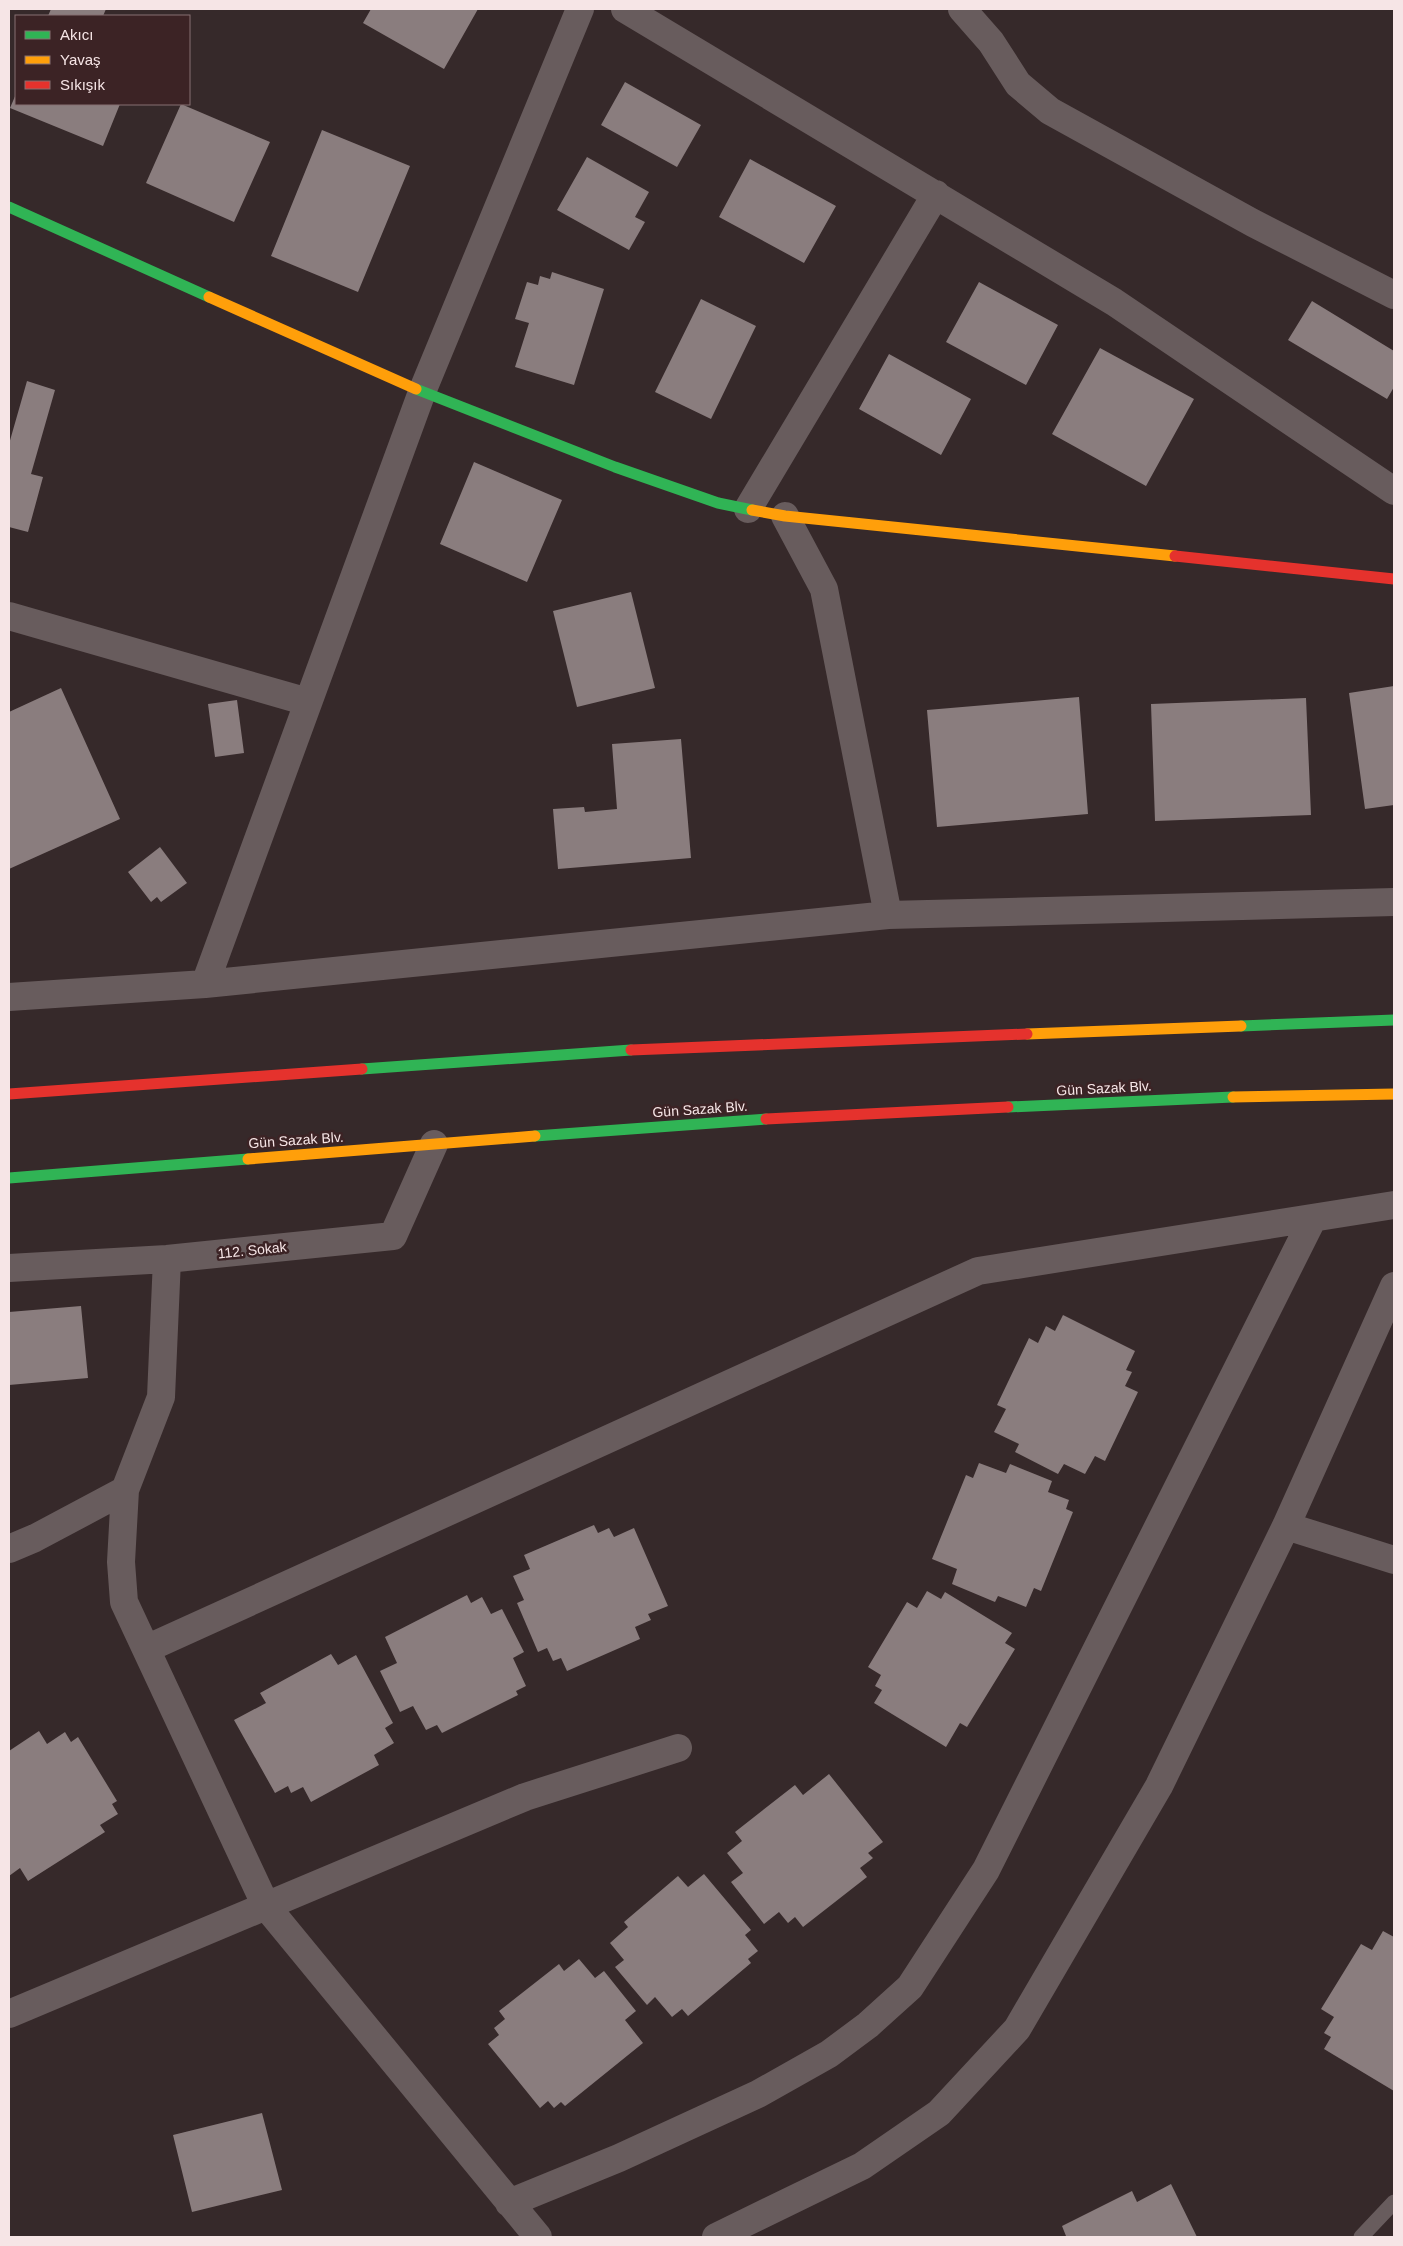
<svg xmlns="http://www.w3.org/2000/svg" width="1403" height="2246" viewBox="0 0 1403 2246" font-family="Arial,sans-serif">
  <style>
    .building { fill: #8a7d7e }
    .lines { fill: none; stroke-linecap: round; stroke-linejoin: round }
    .lane { stroke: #685c5d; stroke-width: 15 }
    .street { stroke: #685c5d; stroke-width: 28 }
    .fast { stroke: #30b455; stroke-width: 11 }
    .slow { stroke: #ff9f0a; stroke-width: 11 }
    .jam { stroke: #e5322d; stroke-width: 11 }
    .labels { text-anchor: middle; stroke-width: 5; stroke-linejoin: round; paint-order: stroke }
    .street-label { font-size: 14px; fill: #f6e5e6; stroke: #3c2325 }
  </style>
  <rect width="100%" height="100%" fill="#36292a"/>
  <path class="building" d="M51 9H106L103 16H48Z
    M371 9H478L444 69 363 23Z
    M625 82 701 125 677 167 601 125Z
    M16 94V104H120L103 146 10 108Z
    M181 104 270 142 234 222 146 183Z
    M322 130 410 166 358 292 271 256Z
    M587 157 649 192 635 217 645 222 629 250 557 210Z
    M750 159 836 206 804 263 719 217Z
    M552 272 604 289 574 385 515 367 529 323 515 319 527 282 538 285 540 276 550 279Z
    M979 282 1058 325 1026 385 946 342Z
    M701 299 756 326 711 419 655 392Z
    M1312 301 1394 351V387L1387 399 1288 340Z
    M1100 348 1194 399 1146 486 1052 434Z
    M889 354 971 399 941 455 859 409Z
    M27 381 55 390 31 474 43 477 28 532 9 527V444Z
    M474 462 562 500 527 582 440 544Z
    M631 592 655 688 577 707 553 611Z
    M1394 686V805L1365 809 1349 693Z
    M61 688 120 819 9 869V712Z
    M1079 697 1088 814 937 827 927 710Z
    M1306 698 1311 815 1155 821 1151 704Z
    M237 700 244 753 215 757 208 704Z
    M681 739 691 858 558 869 553 809 584 807 585 812 617 809 612 744Z
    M160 847 187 883 161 902 157 897 151 902 128 872Z
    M81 1306 88 1378 9 1385V1312Z
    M1063 1315 1135 1351 1126 1370 1132 1372 1125 1386 1138 1392 1105 1461 1095 1456 1085 1474 1064 1464 1058 1474 1015 1452 1019 1444 994 1432 1006 1409 997 1405 1029 1338 1038 1343 1046 1326 1055 1331Z
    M979 1463 1006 1473 1010 1464 1052 1481 1048 1492 1069 1500 1066 1509 1073 1512 1041 1591 1034 1588 1026 1607 998 1596 995 1602 952 1584 957 1569 932 1559 966 1475 973 1478Z
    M594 1525 598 1533 609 1528 614 1537 634 1528 668 1606 648 1614 651 1620 635 1627 640 1639 567 1671 561 1658 553 1661 547 1648 538 1652 517 1603 524 1600 513 1576 530 1569 524 1555Z
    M927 1591 941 1599 945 1592 1012 1633 1005 1643 1015 1649 967 1727 960 1723 946 1747 874 1703 882 1690 875 1686 881 1675 868 1667 907 1602 917 1608Z
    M467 1595 471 1603 482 1597 491 1614 502 1609 524 1652 513 1658 526 1686 516 1691 518 1695 442 1733 437 1725 426 1730 413 1706 400 1712 380 1671 397 1663 385 1637Z
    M331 1654 338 1665 356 1655 393 1723 385 1728 394 1743 374 1755 379 1765 311 1802 303 1787 291 1793 288 1786 275 1793 234 1720 266 1703 260 1693Z
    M39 1731 47 1744 65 1732 71 1742 78 1737 117 1801 112 1804 118 1814 100 1825 105 1832 28 1881 20 1868 9 1876V1751Z
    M829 1774 883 1842 868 1853 873 1858 860 1868 867 1877 803 1927 795 1917 788 1923 779 1912 764 1924 731 1882 743 1873 727 1853 742 1841 735 1832 795 1785 803 1795Z
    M704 1874 751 1930 745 1935 758 1951 748 1959 751 1963 688 2016 682 2009 672 2017 655 1997 647 2005 615 1967 624 1960 610 1943 628 1927 624 1922 678 1876 688 1887Z
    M1383 1931 1394 1937V2091L1324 2049 1331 2037 1324 2033 1334 2017 1321 2009 1361 1944 1372 1950Z
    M579 1959 595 1978 604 1971 636 2011 625 2020 643 2043 565 2106 561 2102 554 2108 548 2101 540 2108 488 2044 499 2035 494 2028 505 2019 499 2011 559 1964 564 1971Z
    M262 2113 282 2190 192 2212 173 2135Z
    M1171 2184 1197 2237H1063L1066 2236 1062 2226 1132 2191 1137 2202Z"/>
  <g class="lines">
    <path class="lane" d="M1361 2237 1394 2202"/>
    <path class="street" d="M625 9 1114 302 1394 491
      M962 9 991 42 1018 84 1050 111 1253 223 1394 295
      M748 509 936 194
      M785 516 824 589 888 915
      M9 616 308 702
      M205 984 422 392 580 9
      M9 997 205 984 888 915 1394 902
      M9 1268 167 1259 393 1236 434 1144
      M125 1490 121 1562 124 1602 266 1906 538 2237
      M1286 1526 1394 1560
      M9 1549 35 1538 125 1490 161 1397 167 1259
      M146 1649 978 1271 1394 1205
      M9 2014 525 1797 678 1748
      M509 2203 619 2158 758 2094 829 2054 868 2025 910 1987 986 1870 1313 1218
      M716 2237 862 2166 939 2113 1017 2029 1159 1786 1286 1526 1394 1286"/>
    <path class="fast" d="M9 207 209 297
      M416 389 615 467 718 503 752 510
      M1241 1026 1394 1020
      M362 1069 631 1050
      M1008 1107 1233 1097
      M535 1136 766 1119
      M9 1178 248 1159"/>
    <path class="slow" d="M209 297 416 389
      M752 510 785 516 1175 556
      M1027 1034 1241 1026
      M1233 1097 1394 1094
      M248 1159 535 1136"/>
    <path class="jam" d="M1175 556 1394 579
      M631 1050 1027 1034
      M9 1094 362 1069
      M766 1119 1008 1107"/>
  </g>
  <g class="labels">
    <g class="street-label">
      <text transform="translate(1104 1088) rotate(-3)" y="5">Gün Sazak Blv.</text>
      <text transform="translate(700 1109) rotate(-4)" y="5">Gün Sazak Blv.</text>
      <text transform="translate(296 1140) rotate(-4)" y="5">Gün Sazak Blv.</text>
      <text transform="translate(252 1250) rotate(-6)" y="5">112. Sokak</text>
    </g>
  </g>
  <rect width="1403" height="2246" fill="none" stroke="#f6e5e6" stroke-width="20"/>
  <rect x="15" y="15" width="175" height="90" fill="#3c2325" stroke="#867172"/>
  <rect x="25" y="31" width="25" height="8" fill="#30b455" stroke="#867172"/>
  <text x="60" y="40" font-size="15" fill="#f6e5e6">Akıcı</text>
  <rect x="25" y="56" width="25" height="8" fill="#ff9f0a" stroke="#867172"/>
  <text x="60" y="65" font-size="15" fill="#f6e5e6">Yavaş</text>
  <rect x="25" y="81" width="25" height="8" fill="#e5322d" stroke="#867172"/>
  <text x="60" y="90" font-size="15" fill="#f6e5e6">Sıkışık</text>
</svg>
